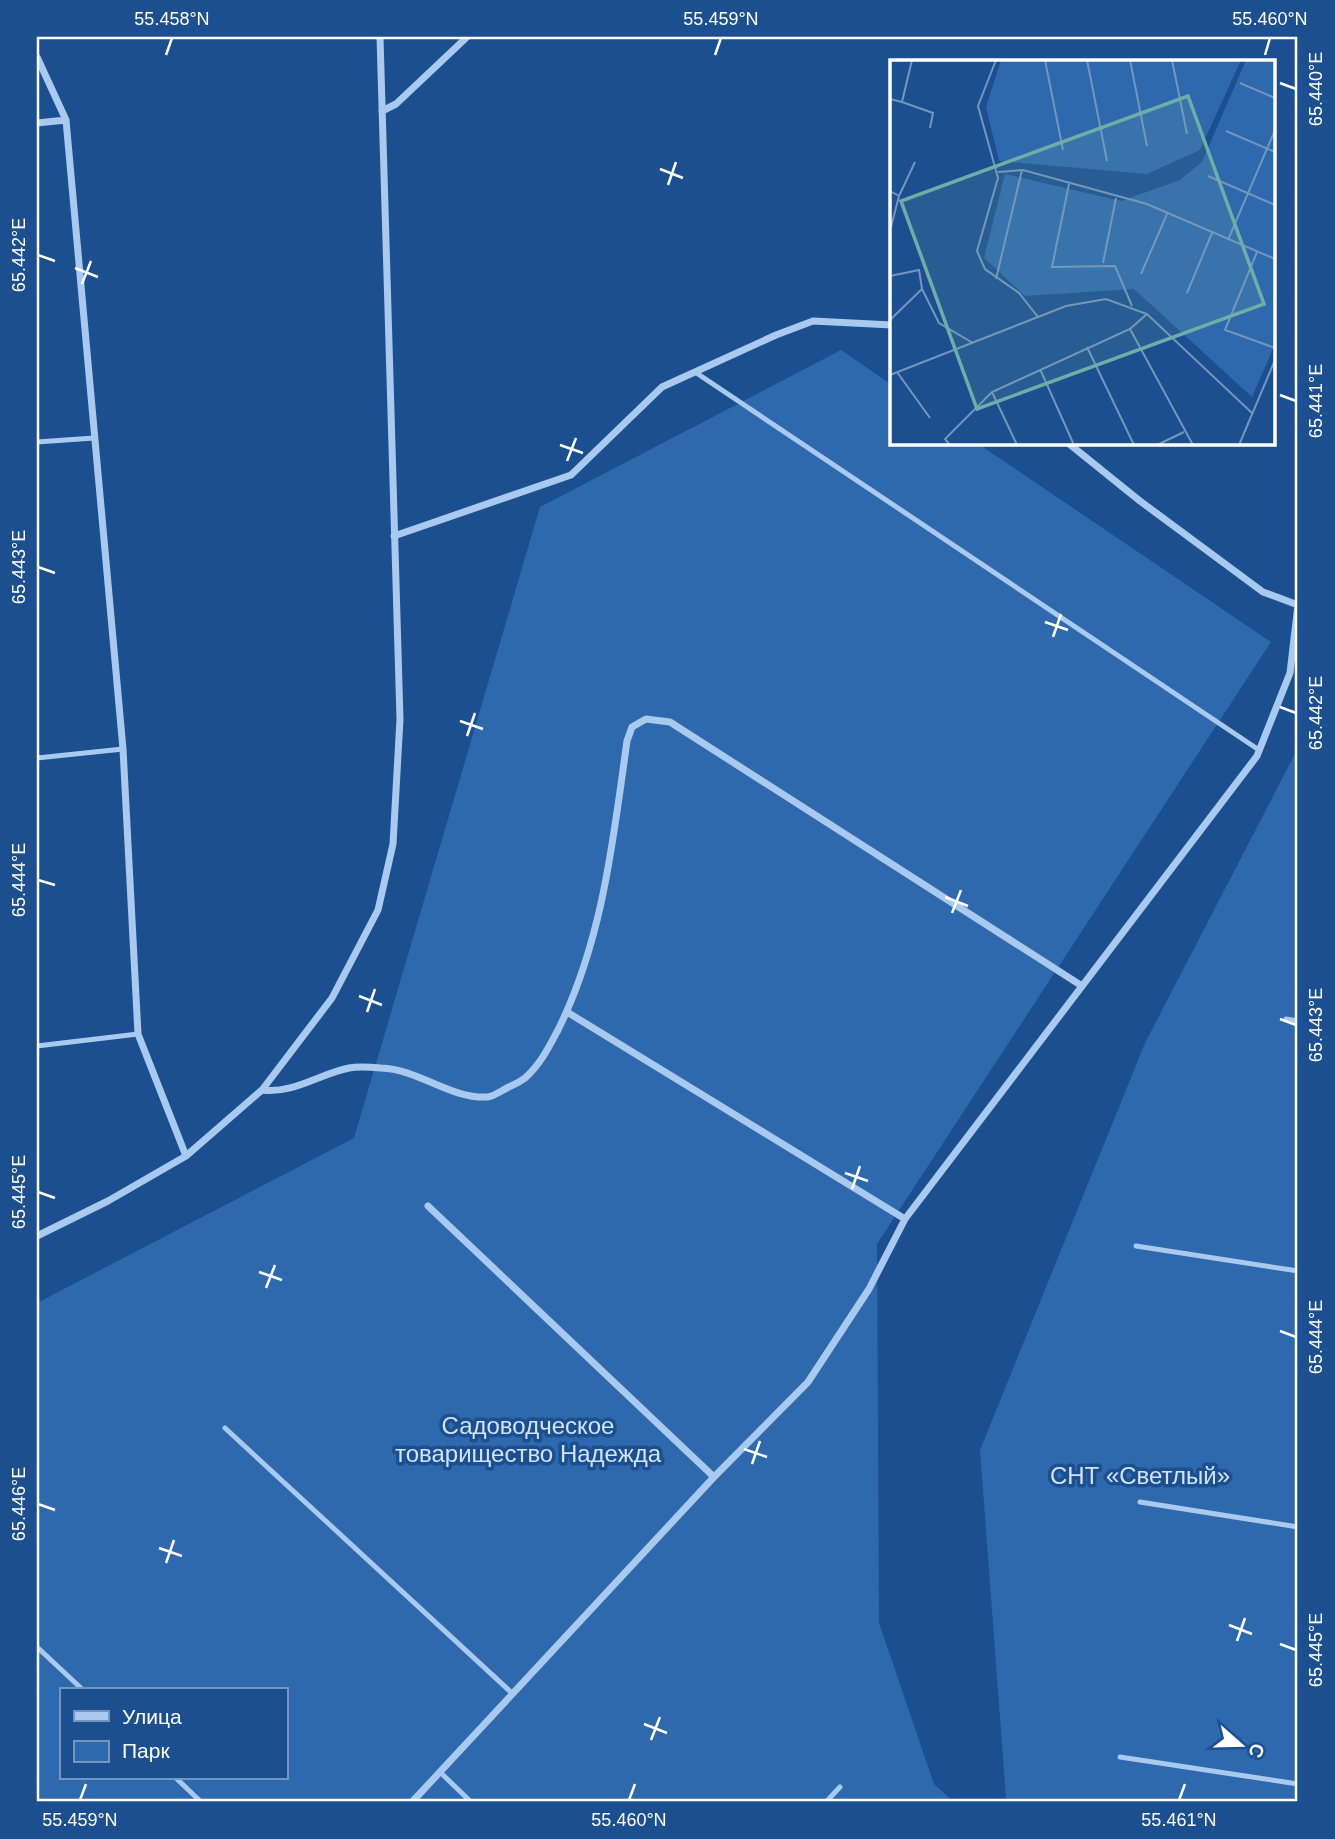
<svg xmlns="http://www.w3.org/2000/svg" width="1335" height="1839" viewBox="0 0 1335 1839" font-family="Helvetica,sans-serif">
  <style>
    .green { fill: #2e69ad; fill-rule: evenodd }
    .lines { fill: none; stroke-linecap: round; stroke-linejoin: round }
    .service { stroke: #a9c9ee; stroke-width: 5 }
    .minor { stroke: #a9c9ee; stroke-width: 7 }
    .ticks { fill: none; stroke: #fff; stroke-width: 2.5 }
    .labels { text-anchor: middle; stroke-width: 7; stroke-linejoin: round; paint-order: stroke }
    .park-label { font-size: 24px; fill: #cfe3fa; stroke: #1b4f8f }
    .inset-road { fill: none; stroke: #7695bc; stroke-width: 2 }
    .view { fill: #6fada8; fill-opacity: 0.15; stroke: #6fada8; stroke-width: 3.5 }
    .inset-edge { fill: none; stroke: #fff; stroke-width: 3.5 }
    .neatline { fill: none; stroke: #fff; stroke-width: 2.5 }
    .ticks-label { font-size: 18px; text-anchor: middle; fill: #fff }
  </style>
  <rect width="100%" height="100%" fill="#1b4f8f"/>
  <path class="green" d="M841 350 892 385V443H977L1271 642 877 1244 879 1623 934 1784 954 1802H37V1303L354 1138 540 507ZM61 1690H285V1778H61Z
    M1298 748V1802H1011L1006 1798 980 1450 1145 1043Z"/>
  <g class="lines">
    <path class="service" d="M695 372 1259 750
      M37 442 94 438
      M37 758 123 749
      M1286 1019 1298 1021
      M37 1046 138 1034
      M1136 1246 1298 1271
      M225 1428 513 1694
      M1140 1502 1298 1527
      M37 1647 83 1690
      M1120 1757 1298 1784
      M440 1772 471 1802
      M176 1778 201 1802
      M826 1802 840 1787"/>
    <path class="minor" d="M37 57 66 120 123 749 138 1034 186 1156
      M382 111 396 104 467 37
      M37 123 66 120
      M1068 443 1140 501 1263 592 1298 605
      M394 536 571 475 662 387 776 335 813 321 892 325
      M567 1012 905 1219
      M262 1090C293 1094 319 1074 349 1068 358 1066 371 1067 381 1068 419 1069 449 1099 488 1097 494 1096 501 1091 507 1088 513 1085 520 1082 525 1078 540 1065 549 1047 558 1030 603 939 613 840 627 741L632 727 646 719 670 722 1082 986
      M428 1206 714 1477
      M37 1236 108 1201 186 1156 262 1090 332 998 378 910 393 844 400 719 380 37
      M412 1802 714 1477 808 1382 869 1289 905 1219 1257 756 1290 673 1298 605"/>
  </g>
  <path class="ticks" d="M166 55 172 38M715 55 721 38M1265 55 1270 38M1280 83 1296 89M660 169 683 178M668 185 676 162M38 255 55 261M75 268 98 277M82 284 91 261M1280 395 1296 401M560 445 583 453M567 461 576 438M38 567 55 573M1045 622 1068 630M1053 637 1061 614M1280 707 1296 713M460 721 483 729M467 736 475 713M38 880 55 885M945 897 968 906M952 913 961 890M359 996 382 1005M367 1012 375 989M1280 1019 1296 1025M845 1173 868 1181M852 1189 860 1166M38 1192 55 1198M259 1272 282 1280M266 1288 275 1265M1280 1331 1296 1337M744 1449 767 1457M752 1464 760 1441M38 1504 55 1510M159 1548 182 1556M166 1563 174 1540M1229 1625 1252 1634M1237 1641 1245 1618M1280 1644 1296 1650M644 1724 667 1733M651 1740 660 1717M80 1800 86 1784M629 1800 635 1784M1179 1800 1185 1784"/>
  <g class="labels">
    <g class="park-label">
      <text x="528" y="1434">Садоводческое<tspan x="528" dy="28">товарищество Надежда</tspan></text>
      <text x="1140" y="1484">СНТ «Светлый»</text>
    </g>
  </g>
  <g transform="translate(890 60)">
    <rect width="385" height="385" fill="#1b4f8f"/>
    <path d="M111 0H351L310 90 257 114 109 101 96 47ZM356 0H385V284L362 337 244 229 135 236 94 198 115 114 231 141 290 120 312 102Z" fill="#2e69ad"/>
    <path class="inset-road" d="M106 0 88 46 108 118 87 191 95 209 129 233 148 257M155 0 173 90M197 0 217 101M240 0 257 86M282 0 297 74M350 23 385 38M0 39 12 42 22 0M12 42 43 53 40 68M336 71 385 92M108 112 133 110 257 144 385 199M318 116 385 145M179 124 162 207 225 206 242 246M0 131 9 136 0 171M9 136 25 102M338 180 385 70M367 192 335 270 385 288M213 203 226 138M251 214 277 154M0 216 29 210 32 229M106 219 132 110M297 233 322 173M0 260 32 229 49 263 83 283M240 269 303 385M197 287 244 385M150 309 184 385M7 312 40 358M0 315 176 246 216 239 257 254 362 353M102 332 127 385M60 385 55 379 102 332 240 269 257 254M267 385 294 372M349 385 385 300"/>
    <path class="view" d="M298 36 374 244 87 349 11 141Z"/>
    <rect width="385" height="385" class="inset-edge"/>
  </g>
  <rect width="1335" height="1839" fill="none" stroke="#1b4f8f" stroke-width="77"/>
  <rect x="60" y="1688" width="228" height="91" fill="#1b4f8f" stroke="#7695bc" stroke-width="2"/>
  <rect x="74" y="1711" width="35" height="10" fill="#a9c9ee" stroke="#7695bc" stroke-width="2"/>
  <text x="122" y="1724" font-size="21" fill="#ffffff">Улица</text>
  <rect x="74" y="1741" width="35" height="21" fill="#2e69ad" stroke="#7695bc" stroke-width="2"/>
  <text x="122" y="1758" font-size="21" fill="#ffffff">Парк</text>
  <g transform="translate(1241 1745) rotate(110)" stroke="#1b4f8f" stroke-width="5" paint-order="stroke">
  <path d="M0-5L12 26L0 18L-12 26Z" fill="#ffffff"/>
  <text y="-10" font-size="19" font-weight="bold" text-anchor="middle" fill="#ffffff">С</text>
  </g>
  <rect x="38" y="38" width="1258" height="1762" class="neatline"/>
  <g class="ticks-label">
    <text x="172" y="25">55.458°N</text>
    <text x="721" y="25">55.459°N</text>
    <text x="1270" y="25">55.460°N</text>
    <text transform="translate(1316 89) rotate(-90)" y="6">65.440°E</text>
    <text transform="translate(19 255) rotate(-90)" y="6">65.442°E</text>
    <text transform="translate(1316 401) rotate(-90)" y="6">65.441°E</text>
    <text transform="translate(19 567) rotate(-90)" y="6">65.443°E</text>
    <text transform="translate(1316 713) rotate(-90)" y="6">65.442°E</text>
    <text transform="translate(19 880) rotate(-90)" y="6">65.444°E</text>
    <text transform="translate(1316 1025) rotate(-90)" y="6">65.443°E</text>
    <text transform="translate(19 1192) rotate(-90)" y="6">65.445°E</text>
    <text transform="translate(1316 1337) rotate(-90)" y="6">65.444°E</text>
    <text transform="translate(19 1504) rotate(-90)" y="6">65.446°E</text>
    <text transform="translate(1316 1650) rotate(-90)" y="6">65.445°E</text>
    <text x="80" y="1826">55.459°N</text>
    <text x="629" y="1826">55.460°N</text>
    <text x="1179" y="1826">55.461°N</text>
  </g>
</svg>
